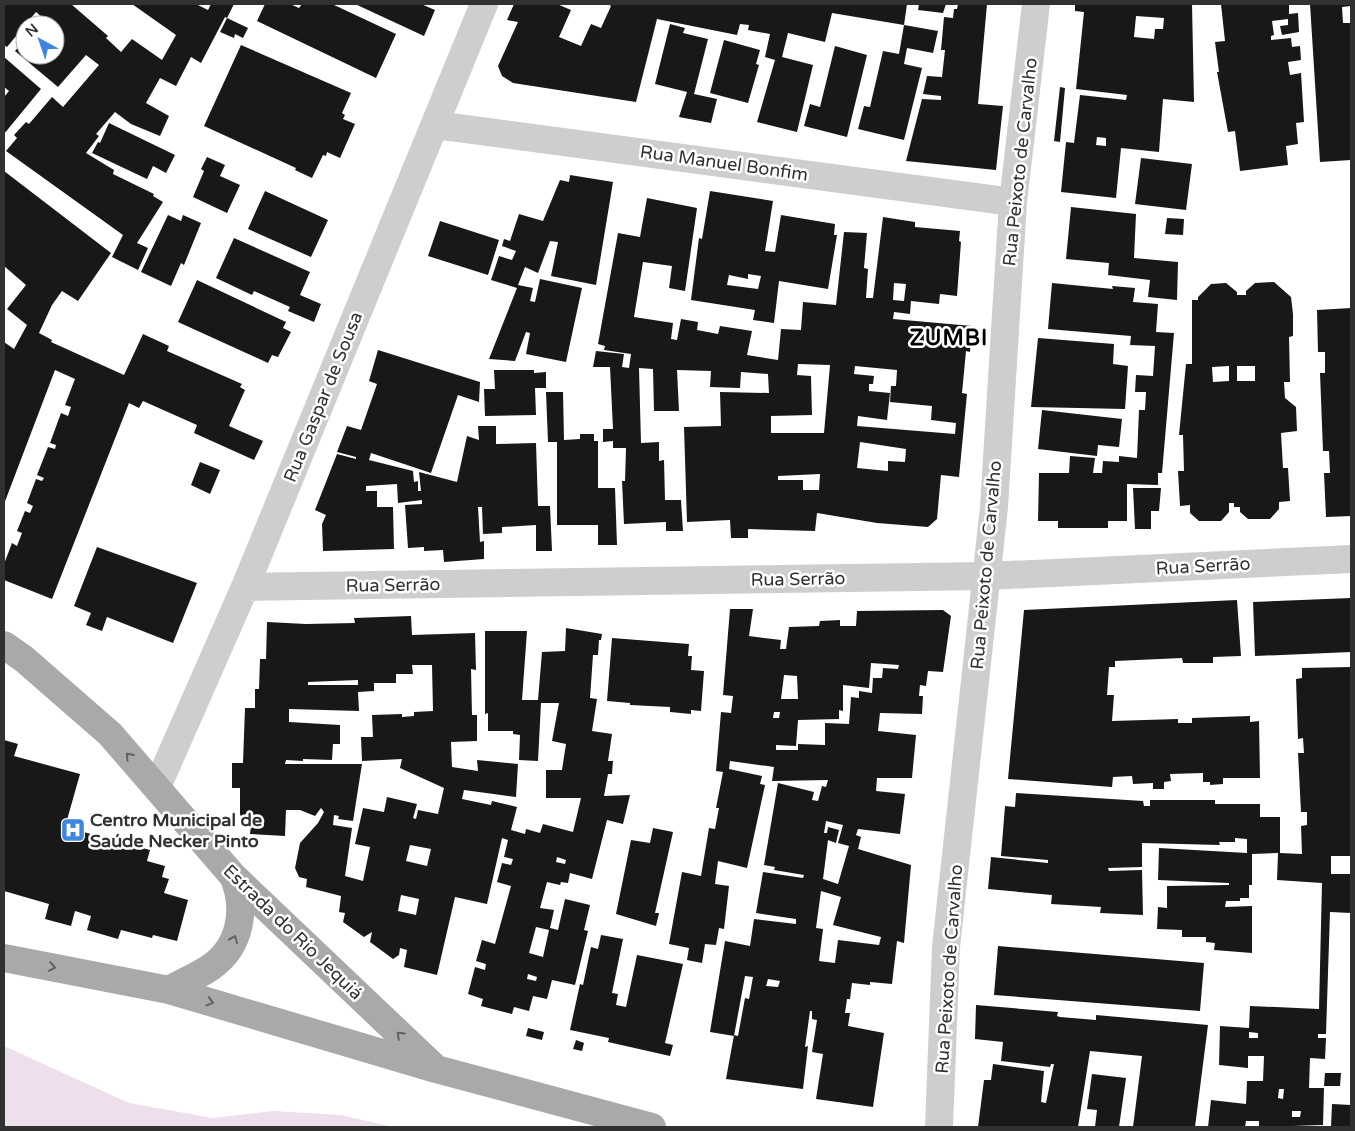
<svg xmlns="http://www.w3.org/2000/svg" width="1355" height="1131" viewBox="0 0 1355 1131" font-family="'Varela Round',sans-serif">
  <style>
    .green { fill: #ede0ec }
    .building { fill: #181818; fill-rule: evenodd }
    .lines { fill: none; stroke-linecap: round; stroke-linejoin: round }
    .minor { stroke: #cecece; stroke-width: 28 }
    .major { stroke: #a9a9a9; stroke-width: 28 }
    .oneway { stroke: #616161 }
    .labels { text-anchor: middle; stroke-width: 5; stroke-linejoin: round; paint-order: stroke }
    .street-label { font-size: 18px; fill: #313131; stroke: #fff }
    .poi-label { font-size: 18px; font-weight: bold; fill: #313131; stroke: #fff; text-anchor: start }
    .district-label { font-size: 22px; font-weight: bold; letter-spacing: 1px; fill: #000; stroke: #fff }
  </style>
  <rect width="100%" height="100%" fill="#fff"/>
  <path class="green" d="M4 1046 129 1103 213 1118 273 1111 341 1115 393 1127H4Z"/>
  <path class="building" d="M4 4H71L108 36 106 38 121 52 132 39 162 60 176 35 132 4H196L208 10 211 4H234L227 18 248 28 243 38 235 34 234 38 220 32 227 18 225 17 201 63 191 57 176 86 160 78 146 103 169 116 160 136 131 124 115 112 96 134 99 136 86 153 114 170 113 174 154 194 153 196 163 202 137 243 148 248 138 270 112 257 123 235 6 151 17 138 14 135 26 122 29 124 52 97 63 107 99 65 86 55 58 87 15 51 25 39V55H55V25H37L43 18 36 12 7 47 4 45Z
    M265 4H290L299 8 302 4H332L396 34 376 78 257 21Z
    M355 4H421L435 10 424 36Z
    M514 4H557L571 10 559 37 581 46 591 24 601 28 611 6 608 4H907L904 25 832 13 825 42 788 33 782 57 813 65 797 132 757 122 775 60 765 57 770 34 748 30 749 25 740 24 737 35 657 19 636 102 513 83 502 76 498 66 518 22 507 20Z
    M919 4H946L943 13 918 10Z
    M958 4H987L978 104 1003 106 996 170 906 161 922 99 941 100V96L923 94 927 76 942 77 945 50H941L944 17 953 18 954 9H957Z
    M1075 4H1192L1194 102 1163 99 1159 152 1121 148 1116 198 1061 192 1066 142 1074 143 1080 95 1126 100 1127 95 1076 89 1084 12 1075 11ZM1136 16 1164 18 1163 29H1155L1154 39 1134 37ZM1097 137 1106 138V146L1096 145Z
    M1221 4H1289V14L1298 13 1299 32 1282 35 1280 26 1288 25V19L1272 21 1274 35 1271 36V40L1291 38 1292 47 1300 46 1301 60 1288 62 1290 75 1301 73 1304 122 1296 123 1298 144 1286 146 1288 165 1240 171 1235 131 1228 132 1217 72H1219L1215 42 1225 41Z
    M1310 4H1351V6L1342 7 1343 23H1351V160L1320 162Z
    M670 24 685 28 683 33 708 39 694 94 717 99 711 123 679 117 687 92 655 84Z
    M904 25 938 31 933 53 907 48 904 64 922 68 904 140 858 129 864 106 870 107 883 51 899 54Z
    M724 40 760 50 756 64 759 65 748 103 710 93Z
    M241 45 351 93 342 113 345 115 343 119 355 124 340 158 327 152 326 156 323 155 312 178 295 170 296 168 204 126Z
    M835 46 867 55 847 137 804 126 810 104 820 107Z
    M4 57 41 89 4 134V97L9 91 4 87Z
    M1060 87 1065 88 1060 142 1054 141Z
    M109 123 175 155 166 173 153 166 147 179 92 153 98 142 100 143Z
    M207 157 225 165 220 176 240 185 227 213 193 197 204 171 201 169Z
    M1141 158 1192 164 1186 210 1135 204Z
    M4 171 111 253 78 301 62 291 52 305 39 333 52 340 51 342 124 375 143 334 169 346 167 351 242 384 240 387 245 390 229 426 263 441 254 460 194 433 197 425 143 401 139 408 129 403 52 599 4 580V564L12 543 17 546 22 533 17 531 25 511 30 513 33 506 27 503 36 479 42 481 44 478 37 475 48 447 55 449 56 445 50 443 61 413 68 416 71 407 65 405 75 379 55 370 4 504V342L14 349 27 325 7 309 26 285 4 266Z
    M570 175 613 182 596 285 551 276 558 242 550 241 538 273 525 267 518 285 533 288 530 301 535 302 540 279 582 288 566 362 526 354 530 333 526 332 515 361 489 359 517 288 491 280 499 256 512 260 516 251 502 246 504 239 510 241 519 214 543 221 560 180 569 182Z
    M265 191 328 220 311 257 248 229Z
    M710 191 773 201 765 251 775 252 781 215 835 224 834 235H837L828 289 779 281 774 323 753 320 755 310 691 300 699 238 702 239ZM748 274 761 276 758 289 727 285 729 275 748 279Z
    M647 198 697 208 685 291 669 288 672 266 643 262 634 317 673 323 671 339 677 340 681 319 698 322 697 330 718 334 720 326 752 331 747 355 778 360 781 329 801 330 803 302 836 305 844 232 867 233 864 268 868 269 866 298H873L883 217 915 222V227L960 231 959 241 961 242 957 296 940 294 939 304 911 301 910 314 894 312 893 319 972 326 970 352 966 351 962 393 967 394 959 477 941 475 937 519 928 527 877 523 817 513 815 531 748 529V538H731L730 520 687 522 684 427 721 426 720 392 769 393 768 374 741 372 740 388 710 387 711 371 677 370 679 411H654L653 369 639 368 641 443 659 442V461L664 460 665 500H681L683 531H666V522L624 524 622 481H625L626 448H613V441L603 442V429H613L610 367H593L596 351 624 354 622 367 629 368 631 354 604 350 605 346 598 344 618 233 640 237ZM894 283 906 284 904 301 893 300ZM798 364 830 365 824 433H771V416L812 415 811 376 797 375ZM855 366 897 370 896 386H891L890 402 932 406 931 420 956 423 955 434 857 426 858 416 887 420 890 393 869 391V384H873L874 376 854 374ZM860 442 906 449 905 462 888 461V471L857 468ZM820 474 819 490H803V480H778V476Z
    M1071 207 1136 214 1134 258 1178 262 1177 300 1148 297 1150 280 1108 275 1109 263 1066 259Z
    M168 215 181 221 183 215 201 223 184 265 181 263 171 286 141 272Z
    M1167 218 1184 219 1183 235 1165 234Z
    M440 221 499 240 488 275 428 256Z
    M234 238 310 272 300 295 321 304 314 322 288 311 290 307 254 291 252 295 216 278Z
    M197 280 286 322 283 328 291 332 278 357 272 355 268 363 178 322Z
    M1274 282 1291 297 1293 314V336L1289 337 1290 382H1284L1285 398 1296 407 1297 431 1281 433 1283 468H1288L1290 501 1279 502V509L1270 519H1248L1240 512V507H1234V503H1229V512L1221 521H1199L1190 513V505L1180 506 1178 471H1184L1183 435H1179L1186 364H1192V300H1198V297L1211 284 1226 283 1237 292V295H1246V291L1255 283ZM1229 366V381L1213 382 1212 367ZM1237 366H1255V381H1237Z
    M1052 283 1113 289 1112 286 1135 288 1133 302 1158 304 1156 332 1174 333 1162 473H1158V485L1127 484V521H1108V528H1058V521H1038L1039 473H1069L1070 456 1095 458 1093 473H1102L1103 461 1119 462V456L1137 458 1139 410H1145L1146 392H1135L1136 375 1153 376 1155 346 1130 345 1131 336 1048 329Z
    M1351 308V516L1326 517 1324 473H1330L1329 451H1323L1320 373H1325V352H1318L1317 310Z
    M1038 338 1114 344 1113 364 1128 366 1125 409 1031 407Z
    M378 350 480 382 479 402 458 395 431 473 371 453 369 460 413 471 414 482 418 481V491H421L419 472 457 482 467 436 479 440 478 426H496V444L536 443 538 506H550L552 551H536V525L502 527V533L483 534 482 507H478L480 542 484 541V559L444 562 443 550 424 551V547L408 548 405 505 422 504V500L398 503 397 484 366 486V491H377V507H393L394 549 323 551 322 524 326 515 315 510 337 454 356 459V457L337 452 347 426 361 430 377 384 369 381Z
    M494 370H534V373L546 372V388H535L536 415 485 416 484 389H495Z
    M546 392H563L564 440 580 439V434H594V441H598V488H615L617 545H598V525H557V442H548Z
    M1042 410 1122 419 1119 447 1098 445 1097 456 1038 449Z
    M200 462 220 470 210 494 191 485Z
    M1133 488H1161L1159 511H1151V529H1135Z
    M97 547 197 583 173 643 107 617 102 631 86 625 91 613 74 606Z
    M1351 598V652L1255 656 1253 602Z
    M1237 600 1241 656 1213 657V663H1183L1182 658 1115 661V667H1109L1107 695H1114L1112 721 1178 719V723H1192V718L1250 716V722L1259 721 1260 778H1223V784L1210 785V782H1203V773L1170 774 1171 781 1164 782V789H1153V783L1133 784 1132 776 1113 777 1112 787 1008 779 1024 610Z
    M730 609H753L749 636 781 640 780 649H786L789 627 819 626 820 621 840 620V626H856L857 611 943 610 951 616 943 672 928 671 926 686 920 685 919 696H923L922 714 880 713 878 731 916 735 912 778H877L876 791 905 794 900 834 858 829 856 835 861 837 858 849 911 865 904 943 897 941 892 984 870 982V985L852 983 850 999H847L845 1013H850L848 1026 884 1033 873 1107 816 1099 823 1054 812 1052 817 1020 812 1019V1011H810L805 1047 808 1046 803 1089 726 1079 734 1035 738 1036 745 998 749 999 753 977 745 976 734 1036 710 1032 725 941 750 946 754 919 796 924V919L756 913 763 872 803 878 804 875 774 870 775 867 764 865 778 783 814 792 812 800 818 801 822 786 826 787 828 780 772 781 774 767 730 761 729 769 762 776 760 784 765 785 747 868 718 861 715 884 729 886 724 929 719 928 716 945 705 944 702 963 687 960 689 948 669 944 682 872 701 876 709 828 715 829 719 808H716L723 772 716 771 721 712 731 713 733 696 723 695ZM871 663 899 665 898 669 883 668 882 678H873L872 693 859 691V698L851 697 849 724 825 723V745L798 744V750H776V745L796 746 798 720 839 719V710L843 711V685L869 688ZM784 675 797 676 798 699H781ZM774 712H780L779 718H773ZM826 821 843 825 838 843 849 846 838 884 823 879 828 840 836 843 839 830 828 827 827 833H824ZM821 891 841 897 833 925 881 937 879 945 838 940 835 963 819 961 823 929 816 928ZM768 979 780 981 778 987 766 986Z
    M411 616 412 635 475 633 476 670 471 669 472 715H477V741L451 742 452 767 478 771 477 760 518 764 516 797 464 790 462 799 491 805 492 801 517 807 511 830 525 834 526 829 540 833 543 824 573 832 581 798H546V770H562L566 744 552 741 559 703H541L538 761 519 760 520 735 513 734V731H488V713L485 714V631H527L522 700H538L542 652 565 651 566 628 602 634 601 640H599L598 655H593L590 698 597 699 592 731 612 734 608 761H613L612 774H608L604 796 630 795 623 824 607 820 592 879 570 873 568 883 561 882 560 885 547 882 540 908 554 910 550 928 558 930 565 899 590 905 584 930 588 931 575 985 552 980 547 999 533 996 529 1011 514 1007 512 1014 481 1006 483 999 468 994 475 967 485 970 486 964 476 961 482 940 495 944 511 886 497 882 502 863 511 865 513 859 504 857 508 840 502 838 487 904 455 897 437 975 404 967 407 950 400 948 399 955 393 959 370 942 372 932 364 937 343 922 345 913 339 912 341 896 306 887 307 879 299 877 295 868 300 843 318 823 324 812 321 808 315 816 300 810H286L285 836 250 834 251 825 244 824 240 814V788H232V763H243L245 708H255V689H259L260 659H266L267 622 306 624 355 623 354 618ZM412 665H432L433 711 414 712V716L402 717V714L372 715 373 737H361L362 761 402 759 400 768 444 788 438 814 418 810 416 819 413 818 417 804 387 797 384 812 363 808 355 844 370 847 363 881 345 876 352 828 333 825 334 815 339 816 338 819 353 821 362 764H285L286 760 303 761V759L332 760 333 744H340V725L289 722V709L359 711 358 692 374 691V683H396V674H413ZM358 680V685H308V682ZM410 845 431 849 427 866 406 861ZM557 857 566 860 565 864 556 862ZM401 895 419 899 416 915 398 911ZM536 927 549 930 543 957 529 953ZM528 974 537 977 536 981 527 979Z
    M612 638 689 644 688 656H692L691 670 704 671 701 711 691 710V714L670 712V707L630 705V703L607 701Z
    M1351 667V856H1331V874H1351V913L1330 912 1326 1034H1318V1038H1326L1325 1059 1310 1058 1309 1088H1324L1323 1125 1259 1127V1121H1246L1245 1127H1208L1211 1100 1246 1104 1247 1081H1263L1264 1056H1248V1068L1219 1065 1220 1026 1249 1028 1250 1006 1319 1009 1322 883 1277 880 1278 853 1252 854V885H1249V898H1240V901H1226L1225 907 1252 906V953L1214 950 1215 943 1206 942V937H1182V930L1157 929 1158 907 1167 908V886L1229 885V883L1158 880 1159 848 1247 853V839L1235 838V842H1219L1220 845 1142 843V867L1108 868 1109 871 1142 870 1143 915 1100 913 1101 907 1051 904 1052 895 988 889 991 857 1048 863V860L1001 856 1005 806 1015 807 1016 793 1143 801 1144 806H1150V800H1215V804H1260V817H1280V853L1302 854 1301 826 1307 825V812H1301L1298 753H1304L1303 738 1298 739 1296 679 1302 678V668ZM1249 1032 1258 1033V1038H1249ZM1279 1089H1284L1283 1099 1278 1098ZM1292 1111H1301L1300 1117H1292Z
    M4 740 18 744 14 756 80 774 65 827 150 850 147 861 165 866 162 877 169 879 164 893 188 900 177 941 153 935 152 938 121 930 118 939 87 930 91 916 75 911 71 926 45 919 49 904 4 891Z
    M653 828 673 832 655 913H659L656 926 616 914 631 840 650 843Z
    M601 935 623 939 612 993 618 994 616 1005 626 1007 637 955 683 964 665 1043 673 1045 670 1056 608 1042 609 1038 570 1030 580 984 583 985 591 947 598 949Z
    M998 946 1204 963 1200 1011 994 995Z
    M976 1005 1058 1012 1057 1016 1060 1017 1096 1020V1015L1208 1025 1195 1127H1133L1142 1056 1090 1051 1078 1127H978L984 1080H991L993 1064 1044 1071 1041 1102 1046 1103 1054 1064H1051L1050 1067 1001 1061 1003 1042 975 1039Z
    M528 1028 544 1032 542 1040 526 1036Z
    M576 1040 584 1043 582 1051 573 1049Z
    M1325 1073H1341L1340 1086H1324Z
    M1092 1074 1126 1078 1119 1127H1095L1097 1110 1087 1109Z
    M1332 1104 1351 1105V1127H1331Z"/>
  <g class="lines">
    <path class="minor" d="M435 125 1013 202
      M245 587 987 576 1351 559
      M157 787 245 587 484 4
      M939 1127 946 947 994 507 1013 202 1036 4"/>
    <path class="major" d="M4 645 24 659 110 734 233 876 433 1066
      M4 958 169 990 436 1069 652 1127
      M169 990C183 982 198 976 211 967 241 946 247 908 233 876"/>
  </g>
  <defs><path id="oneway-chevron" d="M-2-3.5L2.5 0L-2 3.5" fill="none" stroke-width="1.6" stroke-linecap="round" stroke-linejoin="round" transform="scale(1.25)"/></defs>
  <g class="oneway">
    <use href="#oneway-chevron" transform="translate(129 756) rotate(-132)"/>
    <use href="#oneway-chevron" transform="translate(234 939) rotate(-66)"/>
    <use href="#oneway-chevron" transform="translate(52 967) rotate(11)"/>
    <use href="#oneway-chevron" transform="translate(210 1002) rotate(17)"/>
    <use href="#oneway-chevron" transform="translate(400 1035) rotate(-136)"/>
  </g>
  <defs>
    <symbol id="hospital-square" viewBox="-11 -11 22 22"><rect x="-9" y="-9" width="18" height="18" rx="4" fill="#3e86de" stroke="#fff"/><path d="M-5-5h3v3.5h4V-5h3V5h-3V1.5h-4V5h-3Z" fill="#fff"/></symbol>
  </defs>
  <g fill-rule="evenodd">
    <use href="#hospital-square" x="59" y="816" width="28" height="28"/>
  </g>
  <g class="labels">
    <g class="street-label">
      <text transform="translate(1020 162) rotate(-84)" y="6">Rua Peixoto de Carvalho</text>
      <text transform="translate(724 163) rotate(8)" y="6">Rua Manuel Bonfim</text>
      <text transform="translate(323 397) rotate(-68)" y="6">Rua Gaspar de Sousa</text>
      <text transform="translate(986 565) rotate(-85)" y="6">Rua Peixoto de Carvalho</text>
      <text transform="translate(1203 566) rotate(-3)" y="6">Rua Serrão</text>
      <text transform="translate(798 579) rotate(-1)" y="6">Rua Serrão</text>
      <text transform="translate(393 585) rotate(-1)" y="6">Rua Serrão</text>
      <text transform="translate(293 932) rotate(44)" y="6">Estrada do Rio Jequiá</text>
      <text transform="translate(949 969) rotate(-86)" y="6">Rua Peixoto de Carvalho</text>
    </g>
    <g class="poi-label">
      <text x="90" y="826">Centro Municipal de<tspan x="90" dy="21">Saúde Necker Pinto</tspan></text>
    </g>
    <g class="district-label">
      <text x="949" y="345">ZUMBI</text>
    </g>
  </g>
  <rect width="1355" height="1131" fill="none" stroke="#313131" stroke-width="10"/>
  <g transform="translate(40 40) rotate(320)"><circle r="24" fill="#ffffff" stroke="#adadad"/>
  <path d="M0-4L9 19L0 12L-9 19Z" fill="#3e86de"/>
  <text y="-8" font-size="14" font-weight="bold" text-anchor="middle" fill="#313131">N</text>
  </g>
</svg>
